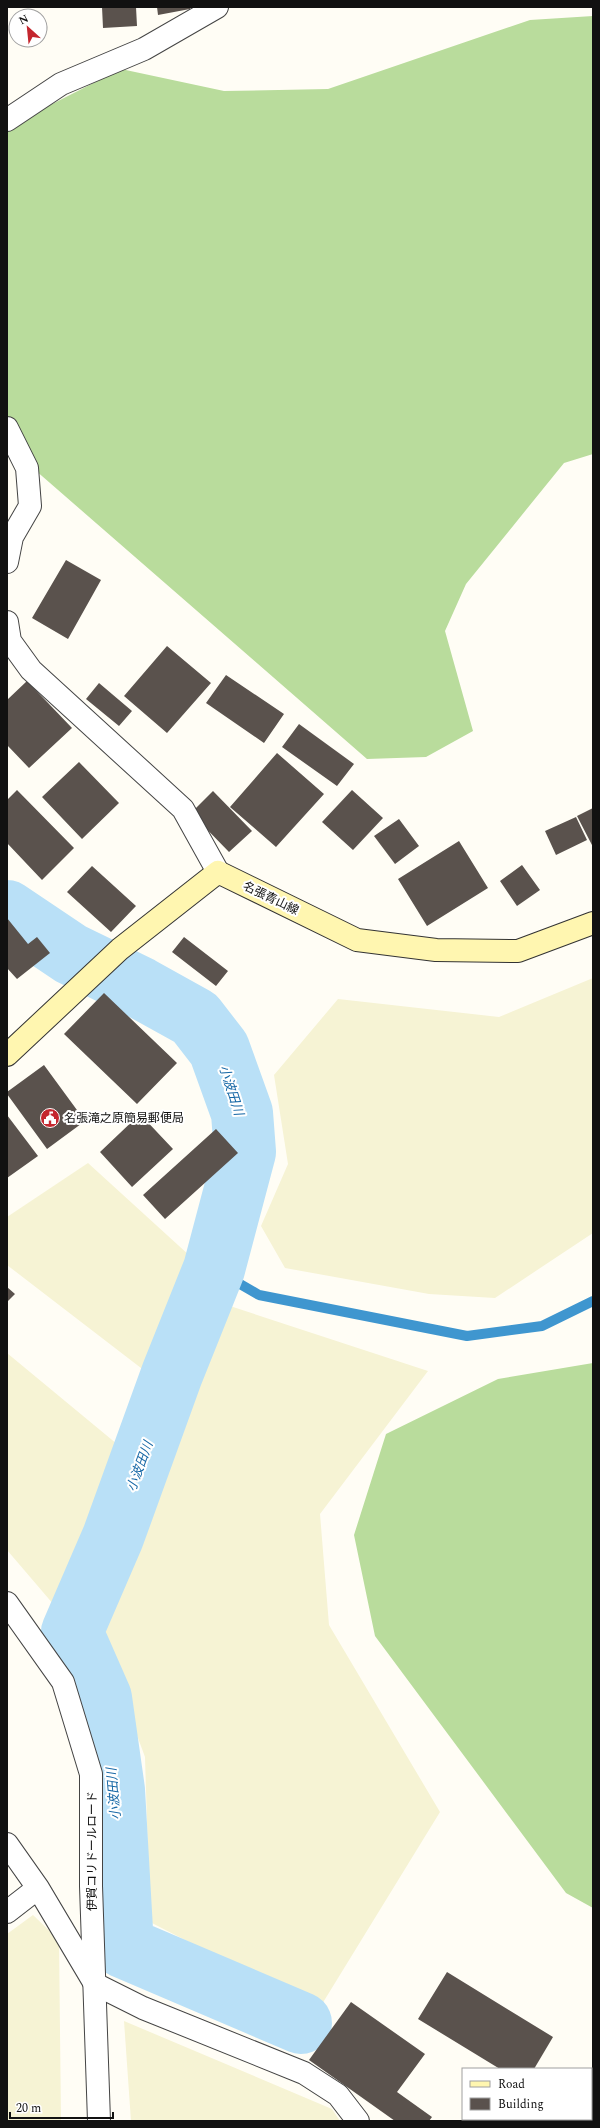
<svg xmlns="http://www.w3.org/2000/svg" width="600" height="2128" viewBox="0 0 600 2128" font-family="Spectral,'Noto Sans JP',serif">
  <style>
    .farmland { fill: #f6f3d4 }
    .forest { fill: #b9dc9c }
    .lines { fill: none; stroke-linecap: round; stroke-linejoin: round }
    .stream { stroke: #3f96cf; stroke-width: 10 }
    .river { stroke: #b9e0f7; stroke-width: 62 }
    .building { fill: #5a524d }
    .minor-casing { stroke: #444; stroke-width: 24 }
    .tertiary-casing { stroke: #444; stroke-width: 24 }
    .secondary-casing { stroke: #333; stroke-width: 24 }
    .minor { stroke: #fff; stroke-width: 22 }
    .tertiary { stroke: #fff; stroke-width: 22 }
    .secondary { stroke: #fff6b0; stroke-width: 22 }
    .labels { text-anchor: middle; stroke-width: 4; stroke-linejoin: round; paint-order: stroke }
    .street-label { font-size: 12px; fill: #111; stroke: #fff }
    .poi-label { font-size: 12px; fill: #111; stroke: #fff; text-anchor: start }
    .water-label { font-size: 13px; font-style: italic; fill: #1768a6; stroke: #fff }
  </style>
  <rect width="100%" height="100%" fill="#fffdf5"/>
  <path class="farmland" d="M593 978V1233L495 1298 429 1294 285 1268 261 1226 288 1164 274 1075 338 999 499 1017Z
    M88 1163 201 1266 154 1378 7 1265V1217Z
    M230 1306 428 1371 320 1514 329 1625 440 1812 319 2009 150 1922 145 1757 96 1624Z
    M7 1353 123 1449 60 1612 7 1550Z
    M33 1915 59 1940 61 2121H7V1934Z
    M124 2021 332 2109 340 2121H131Z"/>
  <path class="forest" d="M593 16V454L564 463 466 584 445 631 473 731 426 757 367 759 19 456 7 418V127L121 69 224 91 328 89 530 20Z
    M593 1363V1908L566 1893 375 1636 354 1535 386 1434 498 1379Z"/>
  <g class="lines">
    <path class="stream" d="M214 1269 259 1295 467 1336 542 1326 593 1301"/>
    <path class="river" d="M7 911 71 954 141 988 195 1018 219 1049 242 1113 245 1152 214 1269 172 1374 113 1537 72 1632 101 1698 114 1790 123 1947 301 2023"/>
  </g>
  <path class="building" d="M102 7H136L137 26 103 28Z
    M157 7H190V9L158 15Z
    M66 560 101 580 68 639 32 618Z
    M167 646 211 683 167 733 124 696Z
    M226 675 284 714 264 743 206 703Z
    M27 681 72 728 29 768 7 745V700Z
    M99 683 132 711 119 726 86 699Z
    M299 724 354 764 337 786 282 747Z
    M277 753 324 794 276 847 230 807Z
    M79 762 119 803 82 839 42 797Z
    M17 790 74 848 42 880 7 843V800Z
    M352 790 383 818 353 850 322 822Z
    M213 791 252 831 229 852 191 813Z
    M593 808V847L577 816Z
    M576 817 587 840 556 855 545 831Z
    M399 819 419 846 395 864 374 836Z
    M459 841 488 888 427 926 398 879Z
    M522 865 540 890 517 906 500 881Z
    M92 866 136 906 111 932 67 892Z
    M7 918 28 944 37 937 50 953 17 979 7 968Z
    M184 937 228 971 216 986 172 952Z
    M104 993 177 1063 137 1104 64 1034Z
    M44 1065 85 1121 47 1149 7 1094V1092Z
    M140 1114 173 1149 132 1187 100 1152Z
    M7 1115 38 1156 7 1178Z
    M216 1129 238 1153 165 1219 143 1195Z
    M7 1287 15 1294 7 1302Z
    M447 1972 553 2037 534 2069H500L418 2019Z
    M351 2002 425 2054 397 2092 432 2117 429 2121H395L309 2060Z"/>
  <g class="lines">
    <defs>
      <path id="minor" d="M7 120 61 84 144 49 217 7
        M7 428 27 468 30 506 12 537 7 562
        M7 622 10 641 31 670 183 809 218 872
        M7 1844 38 1888 95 1984 143 2008 304 2073 338 2095 358 2121
        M7 1912 38 1888"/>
      <path id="tertiary" d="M7 1603 63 1682 91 1774V1886L99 2121"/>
      <path id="secondary" d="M7 1055 120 949 218 872 357 940 436 950 518 951 593 923"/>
    </defs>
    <use href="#minor" class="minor-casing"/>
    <use href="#tertiary" class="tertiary-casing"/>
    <use href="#secondary" class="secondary-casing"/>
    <use href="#minor" class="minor"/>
    <use href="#tertiary" class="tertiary"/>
    <use href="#secondary" class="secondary"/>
  </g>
  <defs>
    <symbol id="civic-disc" viewBox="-11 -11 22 22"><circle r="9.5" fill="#c4262e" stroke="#fff"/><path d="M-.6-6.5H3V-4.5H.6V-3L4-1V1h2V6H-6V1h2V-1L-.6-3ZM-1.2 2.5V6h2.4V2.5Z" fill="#fff"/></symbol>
  </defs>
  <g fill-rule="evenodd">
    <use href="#civic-disc" x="39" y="1107" width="22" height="22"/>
  </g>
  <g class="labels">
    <g class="street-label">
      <text transform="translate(271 898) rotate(26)" y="4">名張青山線</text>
      <text transform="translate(92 1851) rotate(-90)" y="4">伊賀コリドールロード</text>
    </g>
    <g class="poi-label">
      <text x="64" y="1122">名張滝之原簡易郵便局</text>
    </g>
    <g class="water-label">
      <text transform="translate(232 1090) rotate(72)" y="5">小波田川</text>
      <text transform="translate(139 1466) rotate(-70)" y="5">小波田川</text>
      <text transform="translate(113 1794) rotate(-95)" y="5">小波田川</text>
    </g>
  </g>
  <rect width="600" height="2128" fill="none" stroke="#111111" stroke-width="16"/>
  <rect x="462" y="2068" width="130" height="52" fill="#ffffff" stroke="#a0a0a0"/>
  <rect x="470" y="2081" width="20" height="6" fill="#fff6b0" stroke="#a0a0a0"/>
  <text x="498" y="2088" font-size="12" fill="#111111">Road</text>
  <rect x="470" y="2098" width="20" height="12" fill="#5a524d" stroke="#a0a0a0"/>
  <text x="498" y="2108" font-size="12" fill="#111111">Building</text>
  <g transform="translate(28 28) rotate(333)"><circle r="19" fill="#ffffff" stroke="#a0a0a0"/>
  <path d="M0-3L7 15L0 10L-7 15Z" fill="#c4262e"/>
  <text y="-6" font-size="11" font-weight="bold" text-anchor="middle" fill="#111111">N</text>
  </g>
  <path d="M10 2112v6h103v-6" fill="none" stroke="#111111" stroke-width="2"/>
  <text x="16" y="2112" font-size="12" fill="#111111" stroke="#ffffff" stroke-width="3" paint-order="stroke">20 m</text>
</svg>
